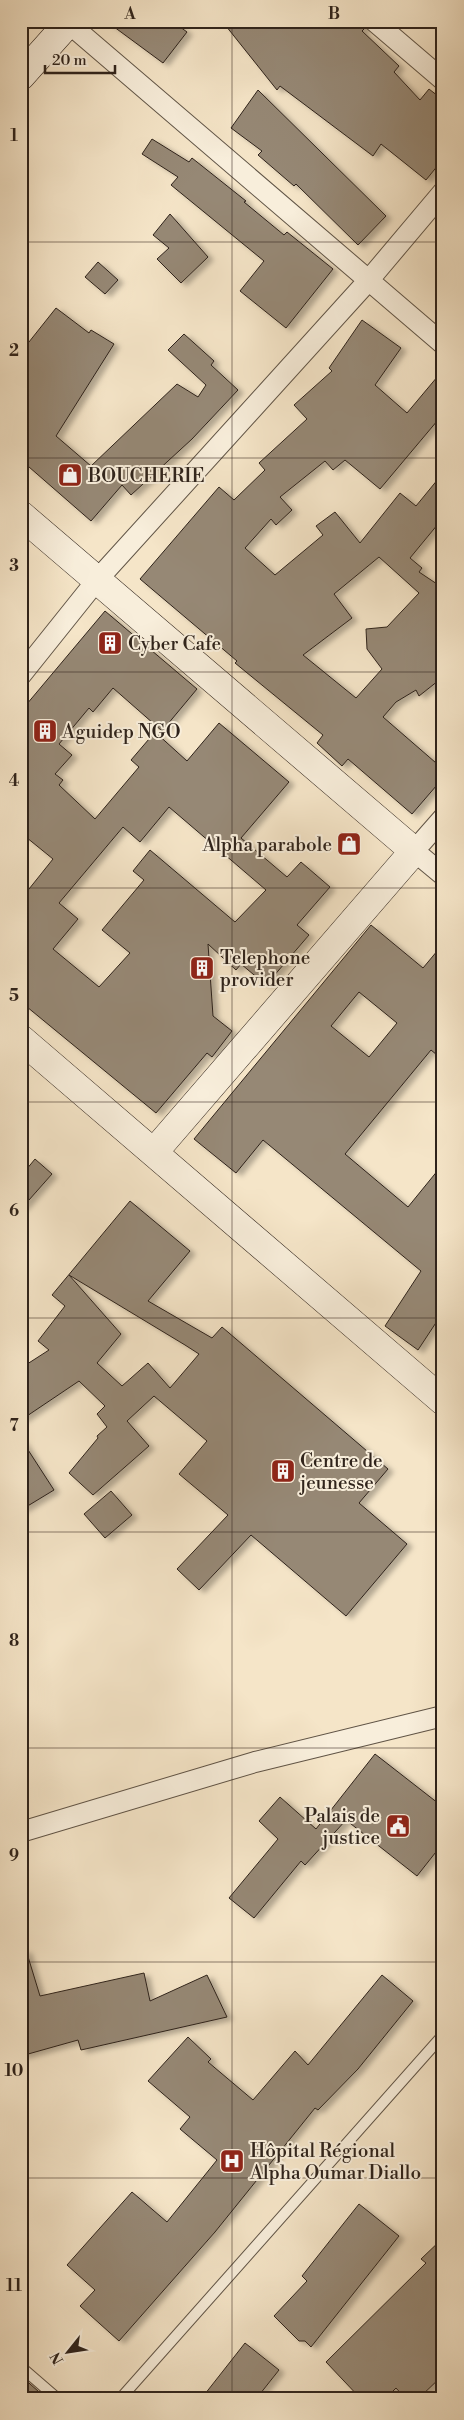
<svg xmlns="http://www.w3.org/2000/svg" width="464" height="2420" viewBox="0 0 464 2420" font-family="'Libre Bodoni',serif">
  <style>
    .building { fill: #968875; stroke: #2f231b; fill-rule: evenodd; filter: url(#shadow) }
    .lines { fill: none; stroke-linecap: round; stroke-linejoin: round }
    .lane-casing { stroke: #605446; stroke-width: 12 }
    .street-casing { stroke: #605446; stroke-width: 22 }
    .secondary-casing { stroke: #2f231b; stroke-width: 29 }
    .lane { stroke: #f8eedb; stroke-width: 10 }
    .street { stroke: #f8eedb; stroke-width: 20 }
    .secondary { stroke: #f8eedb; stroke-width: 28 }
    .grid { fill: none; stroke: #2f231b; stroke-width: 1; stroke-opacity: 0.55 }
    .labels { text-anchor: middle; stroke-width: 4; stroke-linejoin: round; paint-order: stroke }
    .poi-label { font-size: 19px; fill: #2f231b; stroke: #f8eedb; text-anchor: start }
    .neatline { fill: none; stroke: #2f231b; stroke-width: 2 }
    .grid-label { font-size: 16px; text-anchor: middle; font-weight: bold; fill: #2f231b }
  </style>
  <defs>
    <filter id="shadow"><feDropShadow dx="5.5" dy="3" stdDeviation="2.5" flood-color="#0004"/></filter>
  </defs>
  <rect width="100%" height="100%" fill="#f5e5c8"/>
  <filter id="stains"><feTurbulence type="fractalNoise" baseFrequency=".004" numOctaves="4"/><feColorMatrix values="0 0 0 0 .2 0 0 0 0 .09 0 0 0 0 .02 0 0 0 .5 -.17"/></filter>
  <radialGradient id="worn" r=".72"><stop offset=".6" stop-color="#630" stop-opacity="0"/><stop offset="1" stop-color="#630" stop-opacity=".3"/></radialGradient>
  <path class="building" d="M106 21H172L187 32 163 63Z
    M222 21H362L365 28 362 31 399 66 394 72 420 100 429 89 443 100V159L426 180 381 144 373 156 280 86 277 90Z
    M258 90 386 216 358 245 296 184 294 186 258 155 262 151 231 128Z
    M152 139 189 162 192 158 246 201 244 202 284 235 287 232 333 269 286 328 240 291 264 261 171 185 178 177 142 154Z
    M170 214 208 257 181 283 157 259 169 248 153 235Z
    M98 262 118 280 105 294 85 277Z
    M56 308 89 333 91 330 114 344 56 436 91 466 177 384 198 397 206 385 168 350 184 334 214 361 211 365 238 390 192 439 131 495 122 485 91 521 21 460V352Z
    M362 320 401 348 375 385 407 413 443 370V414L380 489 345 460 333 470 325 461 280 497 292 510 276 525 271 519 245 548 275 575 323 535 316 526 335 512 360 543 400 493 416 506 443 473V518L410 558 422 568 419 572 443 588V677L419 696 416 690 396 702 383 717 443 769V778L412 814 348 759 342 766 317 743 323 735 235 663 237 661 140 579 219 487 234 500 265 470 259 463 307 419 294 405 332 371 329 368ZM379 557 419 593 387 627 366 629 367 649 382 669 356 698 303 655 352 618 334 594Z
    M105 611 197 689 162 731 113 688 93 712 89 708 59 744 72 755 55 774 63 780 59 785 95 819 139 767 131 760 155 732 187 761 219 723 289 782 241 838 287 877 301 862 330 887 297 925 309 935 266 985 241 964 236 970 208 944 213 1016 232 1031 212 1057 207 1053 156 1113 21 1002V899L53 859 21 833V711ZM169 807 266 890 235 922 150 850 133 871 144 880 102 930 130 953 99 987 53 949 78 919 59 903 123 827 140 842Z
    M371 925 423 968 443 944V1060L431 1050 345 1154 408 1207 443 1164V1312L418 1350 385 1326 421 1271 263 1140 236 1173 194 1139ZM359 992 397 1023 369 1057 331 1026Z
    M35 1159 52 1174 21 1209V1176Z
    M130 1201 190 1251 148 1301 212 1338 222 1327 388 1469 359 1503 407 1544 346 1616 251 1535 199 1590 177 1569 228 1515 179 1474 207 1441 154 1396 127 1421 149 1446 93 1495 69 1473 98 1438 97 1436 107 1427 97 1414 105 1406 79 1381 21 1420V1368L49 1350 38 1341 65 1306 52 1295ZM69 1275 185 1345 199 1354 170 1388 148 1363 122 1386 97 1363 121 1334Z
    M21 1439 54 1490 21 1510Z
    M111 1491 132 1515 105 1538 84 1514Z
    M375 1754 443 1807V1843L417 1876 346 1820 305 1865 301 1861 254 1918 229 1898 278 1839 259 1821 280 1797 316 1829Z
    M26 1950 40 1996 144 1973 150 2001 207 1975 227 2017 81 2050 78 2040 21 2056V1951Z
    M382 1975 413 2001 358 2069 318 2110 315 2108 215 2232 119 2341 80 2306 95 2290 67 2265 132 2192 167 2222 217 2160 180 2129 190 2117 148 2081 188 2037 211 2059 208 2062 253 2100 295 2051 308 2065Z
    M359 2204 399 2236 311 2347 305 2341H299L274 2316 307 2281 302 2276Z
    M443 2238V2375L418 2399H406L396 2388 385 2399H361L326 2362 426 2263 421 2259Z
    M245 2343 279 2370 256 2399H201Z
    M21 2376 47 2399H21Z"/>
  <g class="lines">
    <defs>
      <path id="lane" d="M21 2367 58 2399
        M120 2399 443 2035"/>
      <path id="street" d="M66 21 443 344
        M374 21 443 80
        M21 675 97 580 368 281 443 192
        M443 818 414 851 443 875
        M21 1832 255 1762 443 1716"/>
      <path id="secondary" d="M21 76 70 21
        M21 515 414 851 154 1152
        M21 1039 443 1401"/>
    </defs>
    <use href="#lane" class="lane-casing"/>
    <use href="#street" class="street-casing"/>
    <use href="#secondary" class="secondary-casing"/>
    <use href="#lane" class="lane"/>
    <use href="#street" class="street"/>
    <use href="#secondary" class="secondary"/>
  </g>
  <path class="grid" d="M232 21V2399M21 242H443M21 458H443M21 672H443M21 888H443M21 1102H443M21 1318H443M21 1532H443M21 1748H443M21 1962H443M21 2178H443"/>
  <defs>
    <symbol id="shop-square" viewBox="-11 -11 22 22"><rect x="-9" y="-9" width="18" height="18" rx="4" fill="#8f2418" stroke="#f8eedb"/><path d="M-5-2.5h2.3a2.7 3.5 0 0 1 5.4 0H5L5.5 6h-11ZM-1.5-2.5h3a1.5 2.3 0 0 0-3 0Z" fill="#fff"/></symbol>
    <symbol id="building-square" viewBox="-11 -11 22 22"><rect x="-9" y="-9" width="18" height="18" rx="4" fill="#8f2418" stroke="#f8eedb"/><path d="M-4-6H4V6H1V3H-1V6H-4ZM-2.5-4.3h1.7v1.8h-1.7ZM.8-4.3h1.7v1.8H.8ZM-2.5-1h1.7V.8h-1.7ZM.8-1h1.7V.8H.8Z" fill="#fff"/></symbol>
    <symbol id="civic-square" viewBox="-11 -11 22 22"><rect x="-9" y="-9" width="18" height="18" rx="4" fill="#8f2418" stroke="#f8eedb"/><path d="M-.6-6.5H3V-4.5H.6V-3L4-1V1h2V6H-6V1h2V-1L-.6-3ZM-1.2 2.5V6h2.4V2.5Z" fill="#fff"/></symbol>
    <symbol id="hospital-square" viewBox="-11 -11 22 22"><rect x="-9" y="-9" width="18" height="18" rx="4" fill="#8f2418" stroke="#f8eedb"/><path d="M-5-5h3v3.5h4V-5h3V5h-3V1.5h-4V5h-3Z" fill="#fff"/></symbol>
  </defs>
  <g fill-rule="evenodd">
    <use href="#shop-square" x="56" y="461" width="28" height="28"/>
    <use href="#building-square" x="96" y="629" width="28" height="28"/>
    <use href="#building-square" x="31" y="717" width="28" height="28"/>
    <use href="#shop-square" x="335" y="830" width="28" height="28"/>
    <use href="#building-square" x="188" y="954" width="28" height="28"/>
    <use href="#building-square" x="269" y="1457" width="28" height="28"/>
    <use href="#civic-square" x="384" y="1812" width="28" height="28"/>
    <use href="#hospital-square" x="218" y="2147" width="28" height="28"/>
  </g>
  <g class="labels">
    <g class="poi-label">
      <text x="88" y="482">BOUCHERIE</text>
      <text x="128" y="650">Cyber Cafe</text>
      <text x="62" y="738">Aguidep NGO</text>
      <text x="332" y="851" text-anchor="end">Alpha parabole</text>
      <text x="220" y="964">Telephone<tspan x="220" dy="22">provider</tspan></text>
      <text x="300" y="1467">Centre de<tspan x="300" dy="22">jeunesse</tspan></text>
      <text x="380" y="1822" text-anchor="end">Palais de<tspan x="380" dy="22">justice</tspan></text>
      <text x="250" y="2157">Hôpital Régional<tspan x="250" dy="22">Alpha Oumar Diallo</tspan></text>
    </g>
  </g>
  <rect width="464" height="2420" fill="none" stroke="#f5e5c8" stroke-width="55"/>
  <g transform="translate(68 2352) rotate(240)" stroke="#f8eedb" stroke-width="4" paint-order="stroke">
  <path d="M0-4L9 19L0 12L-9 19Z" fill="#2f231b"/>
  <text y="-8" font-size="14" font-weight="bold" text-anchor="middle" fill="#2f231b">N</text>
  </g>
  <path d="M45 65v8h70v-8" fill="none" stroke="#2f231b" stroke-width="2.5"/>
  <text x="52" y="65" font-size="15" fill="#2f231b" stroke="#f8eedb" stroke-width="4" paint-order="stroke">20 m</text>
  <rect x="28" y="28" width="408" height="2364" class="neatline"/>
  <g class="grid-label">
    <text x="130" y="19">A</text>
    <text x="334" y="19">B</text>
    <text x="14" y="141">1</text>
    <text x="14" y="356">2</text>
    <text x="14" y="571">3</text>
    <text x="14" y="786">4</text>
    <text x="14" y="1001">5</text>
    <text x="14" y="1216">6</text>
    <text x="14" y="1431">7</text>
    <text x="14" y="1646">8</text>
    <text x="14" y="1861">9</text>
    <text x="14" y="2076">10</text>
    <text x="14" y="2291">11</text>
  </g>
  <rect width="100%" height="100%" filter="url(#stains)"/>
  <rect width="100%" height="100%" fill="url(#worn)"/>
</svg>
